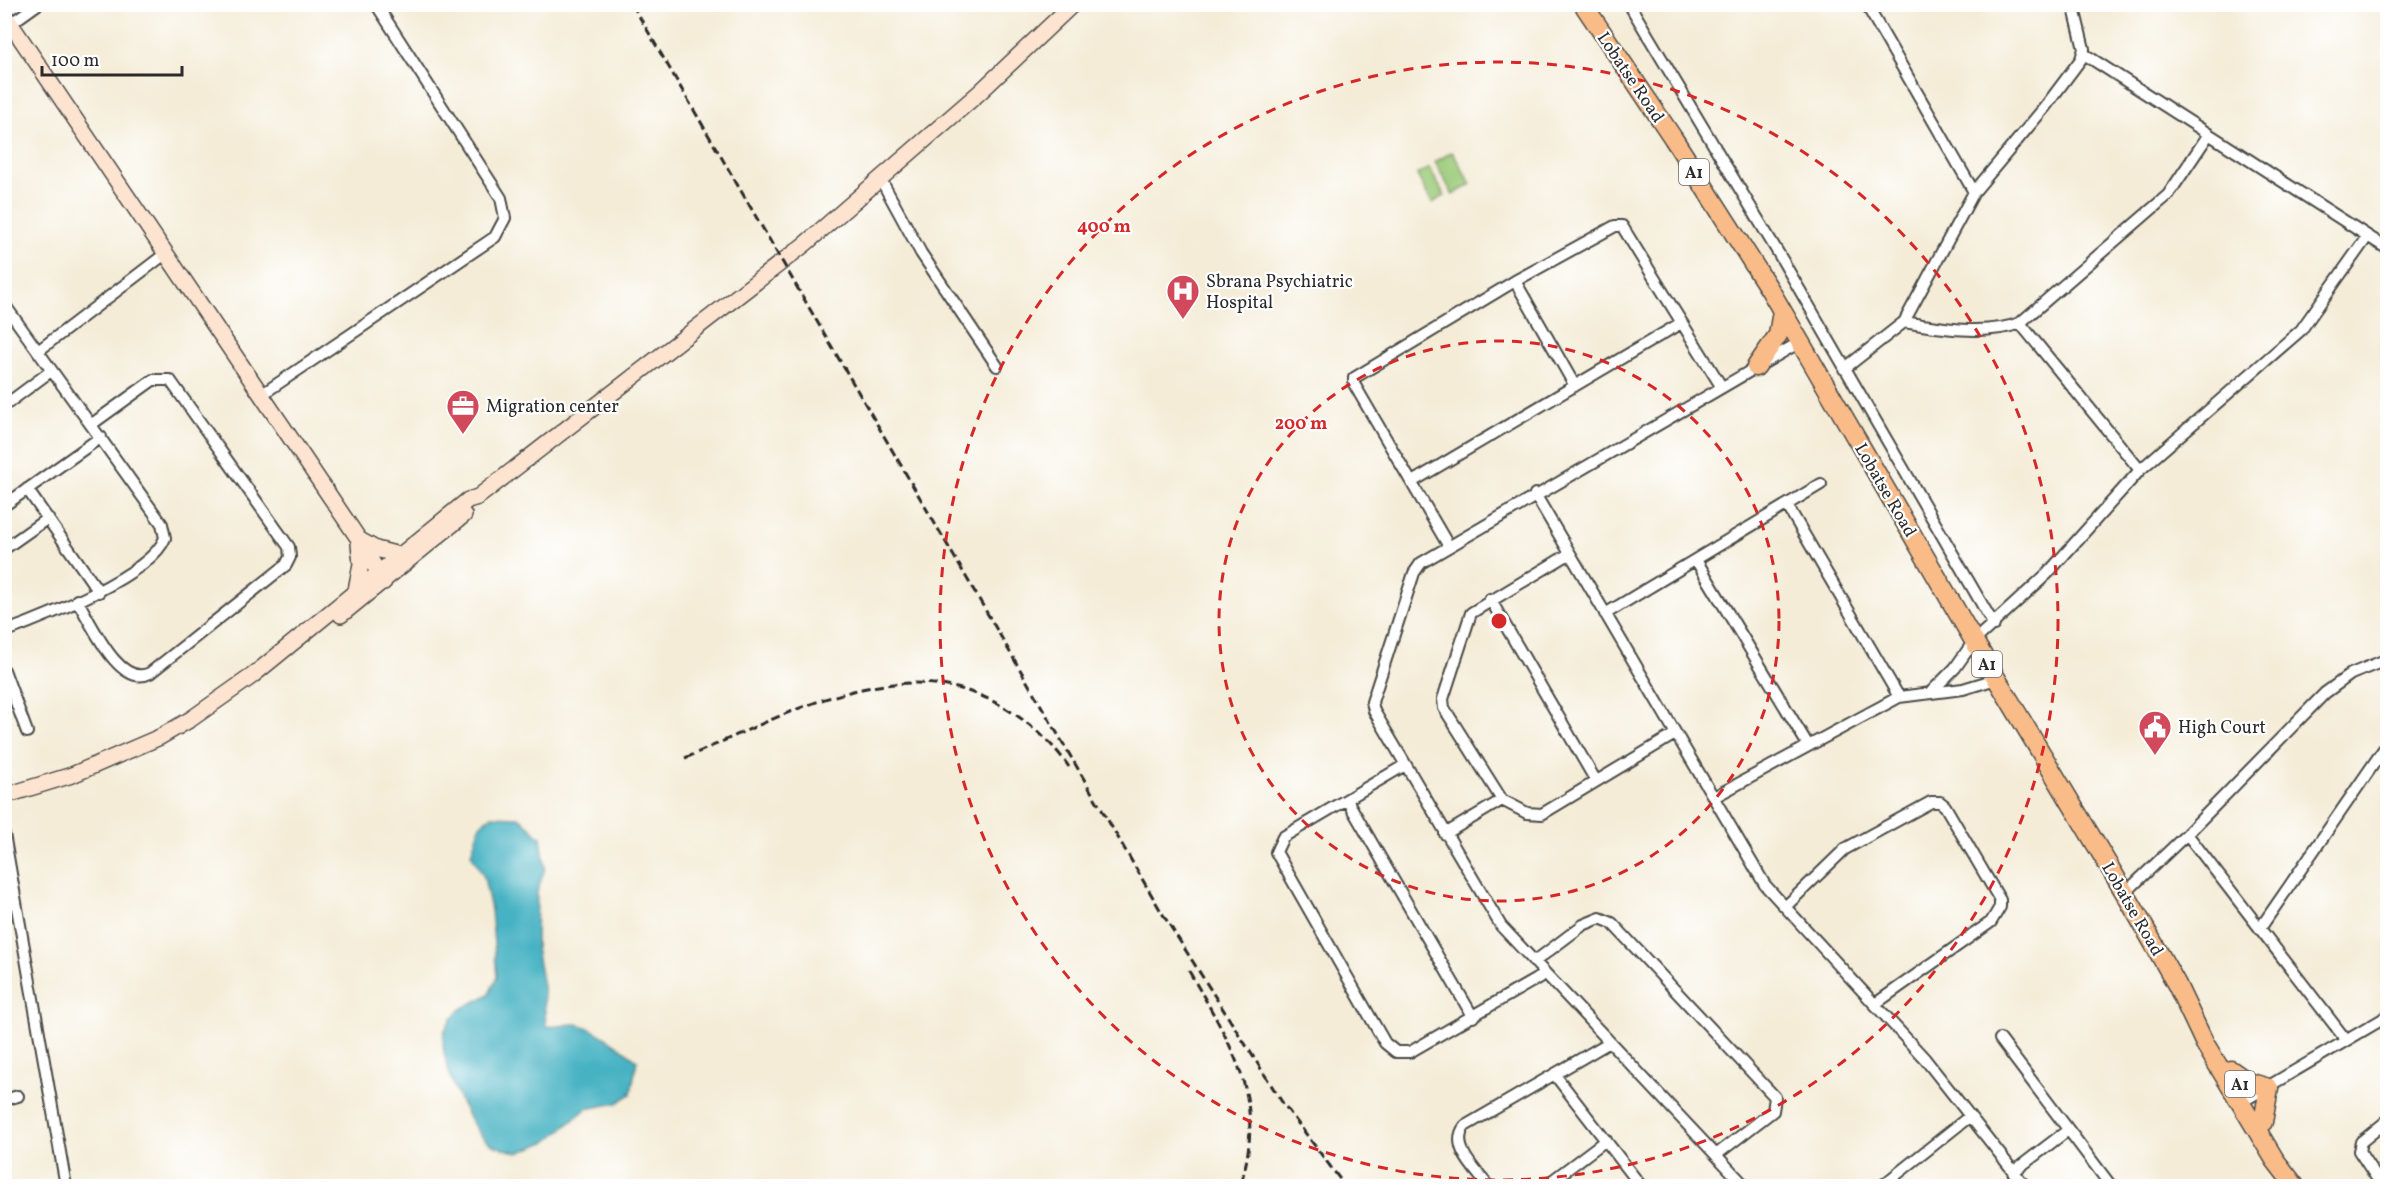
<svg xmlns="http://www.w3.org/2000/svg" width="2392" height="1191" viewBox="0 0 2392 1191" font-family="Vollkorn,serif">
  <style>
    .green { fill: #9ccb79; stroke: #647b52; stroke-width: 1.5 }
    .water { fill: #46b2c3; stroke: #386e77; stroke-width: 1.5 }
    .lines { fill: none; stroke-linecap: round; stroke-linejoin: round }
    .street-casing { stroke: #494845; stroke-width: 14 }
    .secondary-casing { stroke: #494845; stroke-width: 18 }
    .highway-casing { stroke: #494845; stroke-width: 21 }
    .street { stroke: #fff; stroke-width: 10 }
    .secondary { stroke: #fde4d0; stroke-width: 15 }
    .highway { stroke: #f9bc89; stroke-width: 18 }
    .rail { stroke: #2b2b2b; stroke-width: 3; stroke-dasharray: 9 4.5; stroke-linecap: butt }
    .ring { fill: none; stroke: #d62828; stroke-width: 3; stroke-dasharray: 10 8 }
    .labels { text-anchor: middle; stroke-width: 4.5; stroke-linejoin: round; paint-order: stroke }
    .shield { fill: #fff; stroke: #6b6b6b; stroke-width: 1.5 }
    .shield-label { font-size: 16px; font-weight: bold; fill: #2b2b2b }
    .street-label { font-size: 18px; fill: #2b2b2b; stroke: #fff }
    .poi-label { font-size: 18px; fill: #2b2b2b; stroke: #fff; text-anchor: start }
    .centre { fill: #d62828; stroke: #fff; stroke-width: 3 }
    .ring-label { font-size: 18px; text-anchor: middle; font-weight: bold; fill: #d62828; stroke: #fff; stroke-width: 4.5; stroke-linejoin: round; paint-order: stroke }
  </style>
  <rect width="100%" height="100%" fill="#fff"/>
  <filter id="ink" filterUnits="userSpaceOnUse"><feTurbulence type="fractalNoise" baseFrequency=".0167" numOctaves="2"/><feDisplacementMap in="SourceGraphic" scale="12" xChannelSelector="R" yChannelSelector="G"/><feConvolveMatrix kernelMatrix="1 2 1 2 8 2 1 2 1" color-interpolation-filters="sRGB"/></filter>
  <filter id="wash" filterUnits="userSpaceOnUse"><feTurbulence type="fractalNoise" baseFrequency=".008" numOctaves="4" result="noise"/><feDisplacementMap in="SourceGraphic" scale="24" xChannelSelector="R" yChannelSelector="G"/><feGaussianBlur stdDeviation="1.35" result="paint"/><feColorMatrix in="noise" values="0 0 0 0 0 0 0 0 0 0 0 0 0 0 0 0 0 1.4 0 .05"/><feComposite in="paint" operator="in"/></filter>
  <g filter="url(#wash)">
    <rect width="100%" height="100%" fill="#f4ecd7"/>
    <path class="green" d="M1452 152 1471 184 1453 195 1435 162Z
      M1429 168 1445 196 1432 203 1417 175Z"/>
    <path class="water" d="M491 816 519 817 541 837 545 868 537 892 536 948 543 986 546 1026C559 1028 561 1025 573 1024 588 1022 624 1050 637 1060L631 1094 617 1103 586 1109 548 1141 518 1153C510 1150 495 1148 488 1142 468 1127 433 1050 446 1028 459 1004 469 1007 489 994L497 977 491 910 484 877 471 854 480 825Z"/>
  </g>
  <g filter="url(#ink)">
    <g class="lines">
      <defs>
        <path id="street" d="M1629 4 1780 256 1994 625
          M1866 4 1974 192
          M10 24 38 4
          M2084 54 2388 249
          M880 178 921 253 997 366
          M1515 281 1575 386
          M4 304 162 524 165 538C151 575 42 618 4 632
          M1904 322C1939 328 1986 336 2020 323L2168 195 2209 134
          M2020 323 2140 470
          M38 351 165 254
          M1844 369 1904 322 1974 192 2045 107 2081 59 2084 49 2073 4
          M261 395 495 237 505 218 501 198 376 4
          M4 406 51 371
          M1412 482 1681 323
          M27 489 99 592
          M1535 494 1765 885 1925 1059 2025 1186
          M5 505 101 437
          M1787 505 1899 697
          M1448 545 1354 384V378L1515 281 1615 226H1622L1721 386
          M4 549 48 518
          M1569 554 1471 613 1443 699 1444 708 1502 800 1527 813 1542 814 1675 734
          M1696 560 1808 745
          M1490 599 1596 781
          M77 600C91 622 119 689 150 673L286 565 290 557 289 547 170 380H153L92 424
          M1605 614 1821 484
          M4 670 27 732
          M1932 691 1955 668 1974 641 2047 574 2140 470 2301 330 2367 237
          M1405 765 1283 837 1276 852 1385 1043 1396 1052H1410L1545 974
          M1714 797 1899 697 1963 689 1996 679
          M1347 800 1473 1017
          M4 834 66 1186
          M1445 834 1502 800
          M2187 834 2346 1040
          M2125 893 2187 834 2325 693 2351 674 2388 659
          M1785 907 1845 849 1931 802H1940L1945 806 2000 900V907L1991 922 1875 1004
          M2261 927 2388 743
          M1534 962 1583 925 1600 918 1612 923 1775 1097 1773 1111 1716 1155
          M2000 1039 2111 1186
          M1555 1075 1641 1186
          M4 1100 18 1096
          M2240 1103 2388 1016
          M2013 1172 2068 1130
          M1488 1186C1476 1170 1449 1146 1465 1126L1610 1042
          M1545 1186 1606 1140
          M1745 1186 1501 926 1374 711 1372 702 1414 573 1421 563 1800 342
          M1882 1186 1970 1116
          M2382 1186 2359 1151 2361 1142 2388 1120"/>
        <path id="secondary" d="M4 14 358 538 384 582
          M360 540 376 549 399 555
          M356 590 361 564 359 544
          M341 615 464 515
          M4 796 72 775 160 737 191 719 252 676 468 500 478 497 805 244 980 92 1073 4"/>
        <path id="highway" d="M1583 4 1673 138 1770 290 1974 641 2125 893 2177 985 2205 1044 2275 1160 2295 1186
          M1756 367 1778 335 1782 311
          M2231 1070 2248 1082 2269 1088 2263 1122"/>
      </defs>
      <use href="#street" class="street-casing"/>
      <use href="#secondary" class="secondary-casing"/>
      <use href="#highway" class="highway-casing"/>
      <use href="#street" class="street"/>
      <use href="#secondary" class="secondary"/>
      <use href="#highway" class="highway"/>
      <path class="rail" d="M632 4 1162 913 1282 1102 1345 1186
        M685 758C784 716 901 645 1005 708 1030 723 1053 743 1069 767
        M1189 971C1231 1045 1268 1098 1240 1186"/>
    </g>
  </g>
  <g class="ring">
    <circle cx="1499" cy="621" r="280"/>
    <circle cx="1499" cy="621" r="559"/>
  </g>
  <defs>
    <symbol id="hospital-pin" viewBox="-11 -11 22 30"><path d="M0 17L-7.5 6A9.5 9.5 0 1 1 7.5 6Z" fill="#d1495b" stroke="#fff"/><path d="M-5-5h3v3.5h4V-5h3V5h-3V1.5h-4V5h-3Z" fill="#fff"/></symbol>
    <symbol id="office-pin" viewBox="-11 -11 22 30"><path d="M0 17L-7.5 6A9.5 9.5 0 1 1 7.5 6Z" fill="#d1495b" stroke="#fff"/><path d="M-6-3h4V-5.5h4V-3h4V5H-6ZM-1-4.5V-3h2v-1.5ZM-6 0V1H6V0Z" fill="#fff"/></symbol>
    <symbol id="civic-pin" viewBox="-11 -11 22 30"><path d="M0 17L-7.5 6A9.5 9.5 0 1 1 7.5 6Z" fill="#d1495b" stroke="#fff"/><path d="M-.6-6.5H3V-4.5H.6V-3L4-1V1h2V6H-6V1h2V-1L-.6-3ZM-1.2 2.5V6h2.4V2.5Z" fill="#fff"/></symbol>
  </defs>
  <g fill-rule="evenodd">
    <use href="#hospital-pin" x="1164" y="272" width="38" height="52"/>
    <use href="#office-pin" x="444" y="387" width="38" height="52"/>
    <use href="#civic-pin" x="2136" y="708" width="38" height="52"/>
  </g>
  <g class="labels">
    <g class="shield">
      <rect x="1679" y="159" width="30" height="26" rx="4.5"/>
      <rect x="1972" y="651" width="30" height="26" rx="4.5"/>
      <rect x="2225" y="1071" width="30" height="26" rx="4.5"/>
    </g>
    <g class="shield-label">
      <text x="1694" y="178">A1</text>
      <text x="1987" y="670">A1</text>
      <text x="2240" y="1090">A1</text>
    </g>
    <g class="street-label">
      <text transform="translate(1631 77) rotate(56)" y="6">Lobatse Road</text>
      <text transform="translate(1886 490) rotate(60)" y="6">Lobatse Road</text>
      <text transform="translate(2133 909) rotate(60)" y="6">Lobatse Road</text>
    </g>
    <g class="poi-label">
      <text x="1206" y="287">Sbrana Psychiatric<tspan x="1206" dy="21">Hospital</tspan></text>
      <text x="486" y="412">Migration center</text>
      <text x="2178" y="733">High Court</text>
    </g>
  </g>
  <circle cx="1499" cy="621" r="9" class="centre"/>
  <g class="ring-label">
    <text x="1104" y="232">400 m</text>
    <text x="1301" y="429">200 m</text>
  </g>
  <rect width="2392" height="1191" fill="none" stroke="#fff" stroke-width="24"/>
  <path d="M42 66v9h140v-9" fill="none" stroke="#2b2b2b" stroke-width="3"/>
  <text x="51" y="66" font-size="18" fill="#2b2b2b" stroke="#ffffff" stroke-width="4.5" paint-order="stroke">100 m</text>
</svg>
